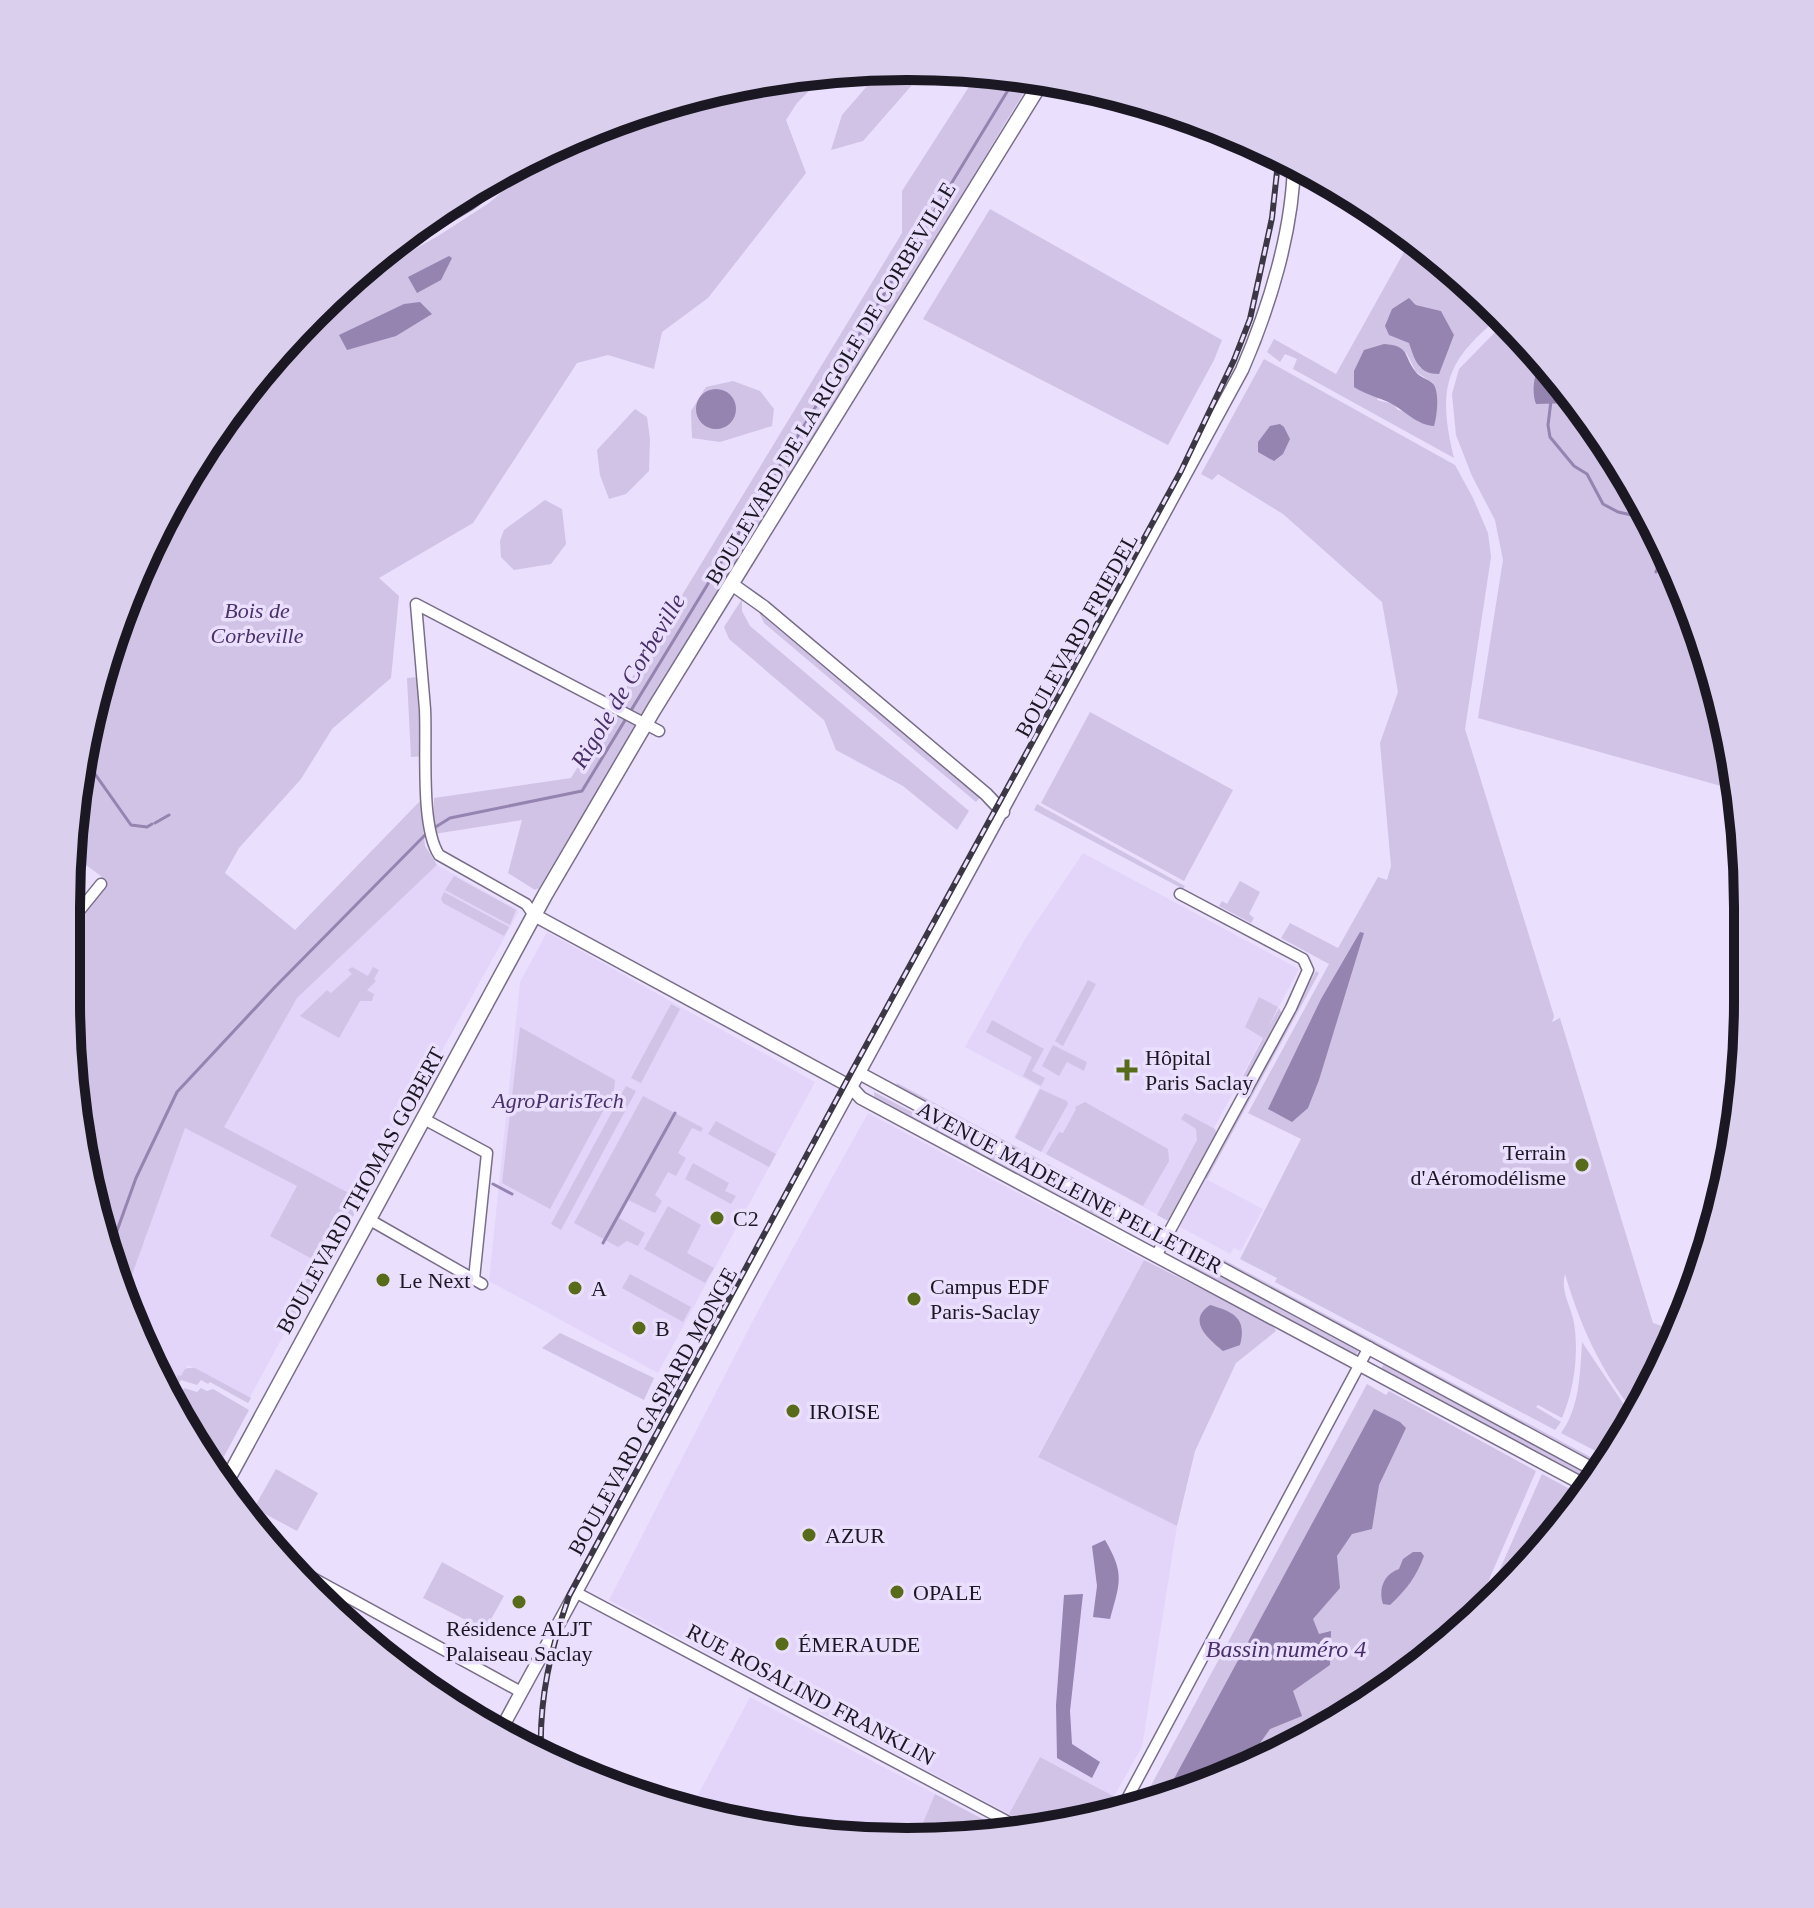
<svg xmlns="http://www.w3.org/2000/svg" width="1814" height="1908" viewBox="0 0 1814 1908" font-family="Georgia,serif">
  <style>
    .built { fill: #e3d5fa }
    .green { fill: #d0c3e6; fill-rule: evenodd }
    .water { fill: #9583b0 }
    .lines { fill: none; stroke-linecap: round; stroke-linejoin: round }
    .stream { stroke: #9583b0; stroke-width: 3 }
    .minor-casing { stroke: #796e89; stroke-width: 13 }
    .tertiary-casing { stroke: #796e89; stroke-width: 15 }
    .secondary-casing { stroke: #796e89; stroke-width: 17 }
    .trunk-casing { stroke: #796e89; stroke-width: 19 }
    .minor { stroke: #fff; stroke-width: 10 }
    .tertiary { stroke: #fff; stroke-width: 12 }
    .secondary { stroke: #fff; stroke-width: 14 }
    .trunk { stroke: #fff; stroke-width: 16 }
    .rail-casing { stroke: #3c3744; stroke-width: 6 }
    .rail { stroke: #eadffd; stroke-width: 3; stroke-dasharray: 9; stroke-linecap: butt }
    .poi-dot { fill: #576b18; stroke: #eadffd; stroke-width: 3 }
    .labels { text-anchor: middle; stroke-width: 7; stroke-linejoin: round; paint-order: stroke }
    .street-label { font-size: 22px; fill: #1c1823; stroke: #eadffd }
    .park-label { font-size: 22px; font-style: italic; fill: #4b316b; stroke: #eadffd }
    .poi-label { font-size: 22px; fill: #1c1823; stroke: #eadffd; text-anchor: start }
    .water-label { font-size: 24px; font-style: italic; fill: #4a306a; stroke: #eadffd }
    .rim { fill: none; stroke: #1c1823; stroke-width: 10 }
  </style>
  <rect width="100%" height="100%" fill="#eadffd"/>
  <path class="built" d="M1083 853 1299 969 1191 1171 1263 1209 1241 1251 1234 1248 1230 1254 1014 1137 1040 1087 965 1047 1025 939Z
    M437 865 517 909 518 913 360 1199 203 1116 238 1053Z
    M547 932 815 1082 658 1373 489 1281 520 982Z
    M868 1113 1144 1260 1038 1456 1177 1526 1142 1747 1114 1796 1040 1757 1009 1814 609 1600 758 1311Z
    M185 1127 350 1212 249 1399 188 1365 171 1393 130 1323 123 1300Z
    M750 1697 935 1794 1013 1835H798L690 1810Z"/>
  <path class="green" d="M926 69 863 141 831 150 842 115 880 71Z
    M979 71 1032 79 593 804 574 829 539 888 535 890 508 873 522 820 434 834V798L571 778 902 233V191Z
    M828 72 797 103 786 120 806 173 708 298 662 332 654 369 608 355 577 363 473 523 379 578 399 596 391 678 332 729 301 779 239 848 225 873 295 930 420 801 425 846 437 865 297 998 224 1127 362 1200 298 1315 291 1311 299 1297 296 1294 314 1260 270 1236 297 1186 185 1128 123 1300 82 1166 71 925 105 883 101 876 68 852 95 689 153 535 240 395 343 285 366 277 438 236 489 203 554 148 637 110 798 73Z
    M990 209 1222 340 1214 360 1168 445 923 319Z
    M1413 236 1501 316C1445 361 1437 388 1454 458L1293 369 1297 359 1285 354 1280 362 1267 352 1274 339 1336 374ZM1413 301 1416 305 1441 311 1454 335 1441 366 1420 368 1410 343 1403 339ZM1406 352 1416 372 1433 383 1435 418 1398 410 1393 404 1377 400Z
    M1506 321 1540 353 1636 487 1704 637 1739 791 1478 718 1503 560 1495 520 1472 476 1456 435 1452 394 1459 369Z
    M1264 359 1455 465 1473 498 1488 533 1491 557 1465 729 1554 1016 1552 1022 1560 1018 1653 1323 1679 1332 1635 1414C1600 1369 1581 1328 1565 1274 1560 1291 1571 1306 1574 1323 1579 1354 1574 1390 1562 1418L1538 1405 1536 1407 1561 1422 1555 1430 1275 1282 1277 1278 1240 1259 1301 1139 1248 1113 1329 964 1281 938 1290 923 1338 948 1378 877 1387 880 1391 866 1380 743 1398 692 1382 602 1283 514 1218 474 1212 480 1201 474Z
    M733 381 760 391 774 409 772 426 720 442 692 438 691 411 706 387Z
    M635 409 647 417 650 439 649 471 626 494 609 499 600 475 597 450Z
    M545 500 562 509 566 544 551 564 514 570 501 557 500 541 504 530Z
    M742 599V611L750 626 969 811 957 830 903 786 836 750 824 720 729 639 724 627Z
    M758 610 981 796 976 802 764 623Z
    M420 677 426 756 411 757 407 678Z
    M1090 712 1233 790 1184 881 1041 803Z
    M1037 804 1185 886 1183 889 1034 810Z
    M454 876 516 910 510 925 445 890Z
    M1240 881 1260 892 1249 914 1254 918 1251 923 1219 906 1222 901 1227 904Z
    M444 892 509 927 504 936 443 903 441 899Z
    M352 967 368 976 373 967 379 970 374 979 376 981 367 990 374 994 372 1001H360L339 1038 300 1016 327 990 331 993 352 974 348 970Z
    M1316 971 1319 973 1207 1179 1205 1178Z
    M1088 980 1096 984 1063 1046 1055 1041Z
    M1259 997 1278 1007 1269 1026 1279 1008 1282 1014 1248 1076 1242 1078 1263 1038 1245 1027Z
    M671 1004 680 1009 641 1083 631 1078Z
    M992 1020 1044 1049 1032 1071 1045 1078 1041 1086 1023 1076 1032 1057 986 1032Z
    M520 1027 615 1080 614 1091 550 1209 502 1183Z
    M1053 1045 1087 1062 1084 1071 1067 1062 1059 1076 1042 1066Z
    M897 1083 1121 1203 1118 1209 895 1087Z
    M626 1086 636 1091 561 1230 551 1224Z
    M1040 1089 1067 1101 1068 1104 1041 1152 1015 1138Z
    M874 1092 935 1124 956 1130 1114 1217 1112 1221 1103 1219 875 1100Z
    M643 1096 703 1128 701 1132 692 1128 678 1153 686 1158 676 1176 668 1172 655 1195 662 1201 655 1213 628 1200 619 1218 645 1233 638 1246 627 1241 618 1247 574 1223Z
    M1085 1102 1168 1149 1169 1161 1143 1206 1046 1154 1059 1132 1063 1133 1076 1109 1075 1107Z
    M1185 1113 1215 1129 1217 1134 1170 1222 1157 1215 1197 1140 1196 1129 1181 1119Z
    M716 1121 776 1154 769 1167 708 1134Z
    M693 1163 729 1183 725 1191 736 1196 731 1204 685 1179Z
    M668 1206 701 1225 687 1253 714 1268 705 1283 644 1249Z
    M1178 1235 1607 1466 1606 1469 1183 1243Z
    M1192 1258 1360 1348 1354 1358 1187 1268Z
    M1144 1260 1272 1324 1276 1331 1236 1363 1195 1451 1177 1526 1038 1457Z
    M630 1274 691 1307 683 1322 622 1288Z
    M560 1333 654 1378 644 1400 542 1348Z
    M1582 1342 1633 1418 1611 1459 1561 1433C1580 1407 1580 1373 1582 1342Z
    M1385 1361 1599 1477 1592 1486 1380 1371Z
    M188 1368H195L251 1398 248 1403 210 1382 208 1384 201 1380 197 1385 181 1380 172 1396 169 1391 178 1375 181 1376 185 1369Z
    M1367 1384 1386 1395 1389 1391 1536 1471 1472 1619 1328 1729 1177 1798 1140 1806Z
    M184 1388 197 1392 201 1388 207 1391 213 1389 249 1410 221 1462 205 1453 176 1403Z
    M276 1469 318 1493 297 1531 254 1508Z
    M1542 1474 1583 1496 1501 1596 1481 1612Z
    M442 1562 504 1596 485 1630 423 1598Z
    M1040 1757 1119 1799 1111 1813 1038 1830 1009 1814Z
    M935 1794 1013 1835H918Z"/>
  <path class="water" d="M449 256 452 258 441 280 417 293 408 277Z
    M1409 298 1416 305 1441 311 1454 335 1439 374C1419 374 1415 361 1409 343L1389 335 1385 326 1392 309Z
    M420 302 432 314 396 336 347 350 339 335 404 304Z
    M1384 344C1410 346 1403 355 1415 371 1420 379 1432 379 1435 387 1439 397 1437 416 1434 426 1417 425 1405 411 1392 404 1379 397 1366 395 1354 387V371L1364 350Z
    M1544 359 1574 400 1572 403 1536 404C1531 391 1534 370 1544 359Z
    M696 409a20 20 0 1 1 40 0a20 20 0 1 1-40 0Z
    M1280 424 1284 427 1290 439 1283 454 1274 461 1258 452V442L1270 426Z
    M1360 932 1364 933 1319 1080 1308 1108 1292 1122 1268 1109 1321 999Z
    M1210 1305C1234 1312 1247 1318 1240 1345L1223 1351C1209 1339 1186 1321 1210 1305Z
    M1374 1409 1400 1422 1406 1428 1379 1485 1372 1529 1352 1534 1337 1556 1340 1588 1313 1619 1319 1634 1331 1631 1330 1665 1293 1691 1302 1716 1270 1729 1253 1753 1254 1762 1177 1798 1162 1801Z
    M1105 1540C1125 1574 1120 1582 1110 1619L1093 1617 1097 1586 1092 1546Z
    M1413 1552H1421L1424 1556C1416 1577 1407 1589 1390 1605L1383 1604C1378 1589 1384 1574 1399 1569L1403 1559Z
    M1083 1594 1070 1711 1072 1744 1100 1762 1092 1778 1057 1758 1056 1705 1064 1595Z"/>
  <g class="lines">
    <path class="stream" d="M1551 401 1548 425 1550 437 1574 466 1587 474 1603 504 1618 512 1650 519
      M1656 572 1664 550
      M83 757 131 825 147 827 152 824
      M155 823 169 815
      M434 828 450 818 582 791 1016 77
      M493 1184 512 1194
      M603 1243 675 1113
      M109 1253 136 1178 177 1092 274 988 428 832"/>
    <defs>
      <path id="minor" d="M416 604C419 639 422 674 425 709 427 747 420 826 439 855L526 904 534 915
        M416 604 659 731
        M71 921 101 884
        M424 1119 487 1153 474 1279
        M370 1220 482 1284
        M1156 1256 1291 1008 1308 970 1303 959 1180 894
        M289 1565 521 1692
        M575 1592 1027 1832
        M1121 1810 1369 1347"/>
      <path id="tertiary" d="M733 585 764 607 986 794 1003 812
        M534 915 851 1087 861 1098 1590 1488
        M859 1073 1602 1474
        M498 1735 1242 370C1269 308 1293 231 1294 162"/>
      <path id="secondary" d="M224 1486 545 895 654 709 1042 81"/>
      <path id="trunk" d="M387 250 469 201 522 163"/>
    </defs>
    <use href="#minor" class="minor-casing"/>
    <use href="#tertiary" class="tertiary-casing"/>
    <use href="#secondary" class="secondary-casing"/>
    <use href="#trunk" class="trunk-casing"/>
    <use href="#minor" class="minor"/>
    <use href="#tertiary" class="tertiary"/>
    <use href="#secondary" class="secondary"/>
    <use href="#trunk" class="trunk"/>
    <defs>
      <path id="rail" d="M541 1754C539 1698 551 1648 569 1596L852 1071 1181 471 1234 360 1250 319 1272 218 1279 153"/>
    </defs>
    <use href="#rail" class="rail-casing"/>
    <use href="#rail" class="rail"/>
  </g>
  <g class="poi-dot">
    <path d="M1123 1058h8v8h8v8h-8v8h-8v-8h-8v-8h8z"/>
    <circle cx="1582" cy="1165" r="8"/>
    <circle cx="717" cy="1218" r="8"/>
    <circle cx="383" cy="1280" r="8"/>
    <circle cx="575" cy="1288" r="8"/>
    <circle cx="914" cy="1299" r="8"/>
    <circle cx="639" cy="1328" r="8"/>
    <circle cx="793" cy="1411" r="8"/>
    <circle cx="809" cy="1535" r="8"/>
    <circle cx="897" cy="1592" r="8"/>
    <circle cx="519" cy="1602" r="8"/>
    <circle cx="782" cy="1644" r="8"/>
  </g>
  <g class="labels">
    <g class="street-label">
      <text transform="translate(830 383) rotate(-59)" y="8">BOULEVARD DE LA RIGOLE DE CORBEVILLE</text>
      <text transform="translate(1076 635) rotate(-61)" y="8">BOULEVARD FRIEDEL</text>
      <text transform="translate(1070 1187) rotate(28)" y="8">AVENUE MADELEINE PELLETIER</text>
      <text transform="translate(360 1190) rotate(-61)" y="8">BOULEVARD THOMAS GOBERT</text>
      <text transform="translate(652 1411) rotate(-61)" y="8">BOULEVARD GASPARD MONGE</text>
      <text transform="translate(811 1694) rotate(28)" y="8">RUE ROSALIND FRANKLIN</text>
    </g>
    <g class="park-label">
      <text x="257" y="618">Bois de<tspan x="257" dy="25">Corbeville</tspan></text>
      <text x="558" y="1108">AgroParisTech</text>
    </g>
    <g class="poi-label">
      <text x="1145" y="1065">Hôpital<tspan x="1145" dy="25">Paris Saclay</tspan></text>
      <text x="1566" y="1160" text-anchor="end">Terrain<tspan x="1566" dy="25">d'Aéromodélisme</tspan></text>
      <text x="733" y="1226">C2</text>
      <text x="399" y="1288">Le Next</text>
      <text x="930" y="1294">Campus EDF<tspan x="930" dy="25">Paris-Saclay</tspan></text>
      <text x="591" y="1296">A</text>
      <text x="655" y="1336">B</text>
      <text x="809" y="1419">IROISE</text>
      <text x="825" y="1543">AZUR</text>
      <text x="913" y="1600">OPALE</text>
      <text x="519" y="1636" text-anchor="middle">Résidence ALJT<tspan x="519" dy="25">Palaiseau Saclay</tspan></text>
      <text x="798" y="1652">ÉMERAUDE</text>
    </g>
    <g class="water-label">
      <text transform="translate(628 681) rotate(-59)" y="8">Rigole de Corbeville</text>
      <text x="1286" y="1657">Bassin numéro 4</text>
    </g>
  </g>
  <path d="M0 0H1814V1908H0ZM907 80H907A827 827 0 0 1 1734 907V1001A827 827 0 0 1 907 1828H907A827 827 0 0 1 80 1001V907A827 827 0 0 1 907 80Z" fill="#dacfec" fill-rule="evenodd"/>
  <path class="rim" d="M907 80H907A827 827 0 0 1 1734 907V1001A827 827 0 0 1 907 1828H907A827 827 0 0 1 80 1001V907A827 827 0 0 1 907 80Z"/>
</svg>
